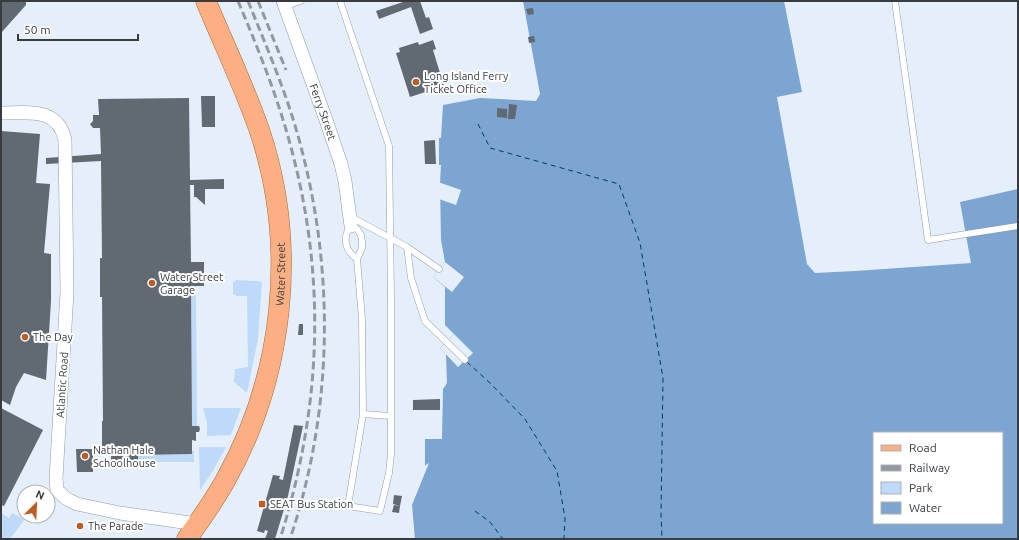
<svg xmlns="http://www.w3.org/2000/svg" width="1019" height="540" viewBox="0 0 1019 540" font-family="Ubuntu,sans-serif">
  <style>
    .green { fill: #bfdaf9 }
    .water { fill: #7ca5d2; fill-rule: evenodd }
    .pier { fill: #e5effb }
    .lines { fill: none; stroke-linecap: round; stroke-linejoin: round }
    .ferry { stroke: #0a3862; stroke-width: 1; stroke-dasharray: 5 4; stroke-linecap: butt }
    .building { fill: #616973 }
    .lane-casing { stroke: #929ba6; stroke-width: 7 }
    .street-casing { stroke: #929ba6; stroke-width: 14 }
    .primary-casing { stroke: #b56436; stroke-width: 21 }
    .lane { stroke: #fff; stroke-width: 6 }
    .street { stroke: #fff; stroke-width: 13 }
    .primary { stroke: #fbaf83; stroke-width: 20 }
    .rail { stroke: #9198a0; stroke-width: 3; stroke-dasharray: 8 4; stroke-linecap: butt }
    .poi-dot { fill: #bf5b24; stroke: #fff; stroke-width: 1.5 }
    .labels { text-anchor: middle; stroke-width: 4; stroke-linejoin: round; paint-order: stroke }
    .poi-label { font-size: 11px; fill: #383c40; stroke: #fff; text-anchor: start }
    .street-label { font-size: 11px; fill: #383c40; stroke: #fff }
  </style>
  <rect width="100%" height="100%" fill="#e5effb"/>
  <path class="green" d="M236 280 257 281 262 282 258 339 247 393 234 382 235 369 248 367 247 296H237L233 294V282Z
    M191 286H196L197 426H192Z
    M203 408H241L231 435 207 436V422Z
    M199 447H226L213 471 200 490Z
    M192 451H194V462H138V455L192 454Z
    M1 513 9 518 12 513 25 519 10 539H1Z"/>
  <path class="water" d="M523 1H784L802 92 777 97 807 264 815 273 855 271 971 263 960 202 1018 189V539H405L406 526 421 471 425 466V439H442L443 389 447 383 446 354 440 348 454 334 445 325V287L433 277 445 262 441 240 440 183 441 165H439V138H441L443 105 480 98 536 101 540 94ZM874 433H1002V523H874Z"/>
  <path class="pier" d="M438 182 461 190 456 205 439 199Z
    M445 262 464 277 452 292 433 277Z
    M454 334 473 353 458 367 440 348Z
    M429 463 412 505 415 539H403L405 506 409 489 420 469Z"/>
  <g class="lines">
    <path class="ferry" d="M478 124 490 148 619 184 640 243 663 378 661 515 662 539
      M467 362 490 383 525 419 557 471 565 518 564 539
      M475 511 490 522 503 539"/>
  </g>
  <path class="building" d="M1 1H26V5L1 33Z
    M406 1H420L426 18 429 17 433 29 420 34 411 7 379 19 376 11Z
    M533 8 534 14 528 15 526 9Z
    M534 36 535 42 529 43 528 37Z
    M433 40 436 49 433 50 444 86 410 97 396 53 400 52 399 48 418 42 419 45Z
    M201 96H215V127H202Z
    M189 98 190 180 224 179V189H205V205L196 197H194V185H190L191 262H204V286H191L192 426H199L200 429 199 432H196V441L192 440V454L138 455V467H111V455H102V421H103L102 297H100V258H102L101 161 46 164V158L101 154 100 128H93L90 124 93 121V115H99L98 99Z
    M509 104 517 105 515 119H508Z
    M497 108 507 109V118L497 117Z
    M1 131 40 134 36 183 50 184 44 253 51 254V301L46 380 24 373 16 387 10 405 1 400Z
    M435 140 436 164H425L424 141Z
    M299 324H303V335H298Z
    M440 399V410H413V400Z
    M1 408 43 430 4 506 1 505Z
    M294 425 303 426 288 496 275 539H265L268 531 265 530 264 533 257 531 273 475 280 476 279 479 283 480Z
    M76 449H93V472H77Z
    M394 495 402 496 400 506 393 504Z
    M394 505 400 506 399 513 392 512Z"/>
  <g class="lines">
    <defs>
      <path id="lane" d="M340 1 389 146 391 300V454L389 473 380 511 348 506 363 414 362 319 357 259 362 248V242L361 235 357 229 351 226C342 237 345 251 357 259
        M895 1 928 240 1018 226
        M286 6 301 1
        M351 217 407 247 439 269
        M407 247 411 278 425 321 465 360
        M363 414 391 416"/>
      <g id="street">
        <path id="s1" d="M283 1 326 120 341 164 345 181 351 226"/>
        <path d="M1 113C28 113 58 107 65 140L67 292 56 478 57 490 60 493 67 499 77 504 120 513 197 524"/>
      </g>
      <g id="primary">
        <path id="s2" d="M187 539C200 520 214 501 225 481 284 376 298 247 260 132 245 88 224 45 206 1"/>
      </g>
    </defs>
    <use href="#lane" class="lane-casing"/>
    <use href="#street" class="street-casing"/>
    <use href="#primary" class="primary-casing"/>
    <use href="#lane" class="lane"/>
    <use href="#street" class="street"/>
    <use href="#primary" class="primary"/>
    <path class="rail" d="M238 1C257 46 276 93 289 140 320 251 323 360 298 472 293 495 287 517 280 539
      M248 1C267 48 287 94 300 143 335 273 333 411 290 539
      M258 1 286 70"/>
  </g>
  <g class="poi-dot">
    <circle cx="416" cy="82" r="4"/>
    <circle cx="152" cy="283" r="4"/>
    <circle cx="25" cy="337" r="4"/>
    <circle cx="85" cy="456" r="4"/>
    <rect x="258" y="500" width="8" height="8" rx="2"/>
    <circle cx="80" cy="526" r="4"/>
  </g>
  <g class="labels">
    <g class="poi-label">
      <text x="424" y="80">Long Island Ferry<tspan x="424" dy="13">Ticket Office</tspan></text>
      <text x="160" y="281">Water Street<tspan x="160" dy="13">Garage</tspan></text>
      <text x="33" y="341">The Day</text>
      <text x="93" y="454">Nathan Hale<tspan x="93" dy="13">Schoolhouse</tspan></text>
      <text x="270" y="508">SEAT Bus Station</text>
      <text x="88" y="530">The Parade</text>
    </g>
    <g class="street-label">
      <text dy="4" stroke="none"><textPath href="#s1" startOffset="118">Ferry Street</textPath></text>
      <text dy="4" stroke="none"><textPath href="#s2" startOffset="286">Water Street</textPath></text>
      <text transform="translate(62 385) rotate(-86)" y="4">Atlantic Road</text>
    </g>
  </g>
  <rect width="1019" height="540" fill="none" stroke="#383c40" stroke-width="4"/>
  <rect x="873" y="432" width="130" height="92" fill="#ffffff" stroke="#afb1b3"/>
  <rect x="881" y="445" width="20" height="6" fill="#fbaf83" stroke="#afb1b3"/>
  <text x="909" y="452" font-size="12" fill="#383c40">Road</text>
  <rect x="881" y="465" width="20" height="6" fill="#9198a0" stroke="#afb1b3"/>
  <text x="909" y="472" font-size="12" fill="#383c40">Railway</text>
  <rect x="881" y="482" width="20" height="12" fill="#bfdaf9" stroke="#afb1b3"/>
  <text x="909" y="492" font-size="12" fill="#383c40">Park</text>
  <rect x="881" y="502" width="20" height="12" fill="#7ca5d2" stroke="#afb1b3"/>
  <text x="909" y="512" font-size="12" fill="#383c40">Water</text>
  <g transform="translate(36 504) rotate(24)"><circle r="19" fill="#ffffff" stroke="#afb1b3"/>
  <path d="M0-3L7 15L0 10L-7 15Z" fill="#bf5b24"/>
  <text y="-6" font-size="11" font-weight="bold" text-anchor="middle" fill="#383c40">N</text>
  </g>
  <path d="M18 34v6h120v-6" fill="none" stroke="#383c40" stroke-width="2"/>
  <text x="24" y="34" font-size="12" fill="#383c40" stroke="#ffffff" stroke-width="3" paint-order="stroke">50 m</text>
</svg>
